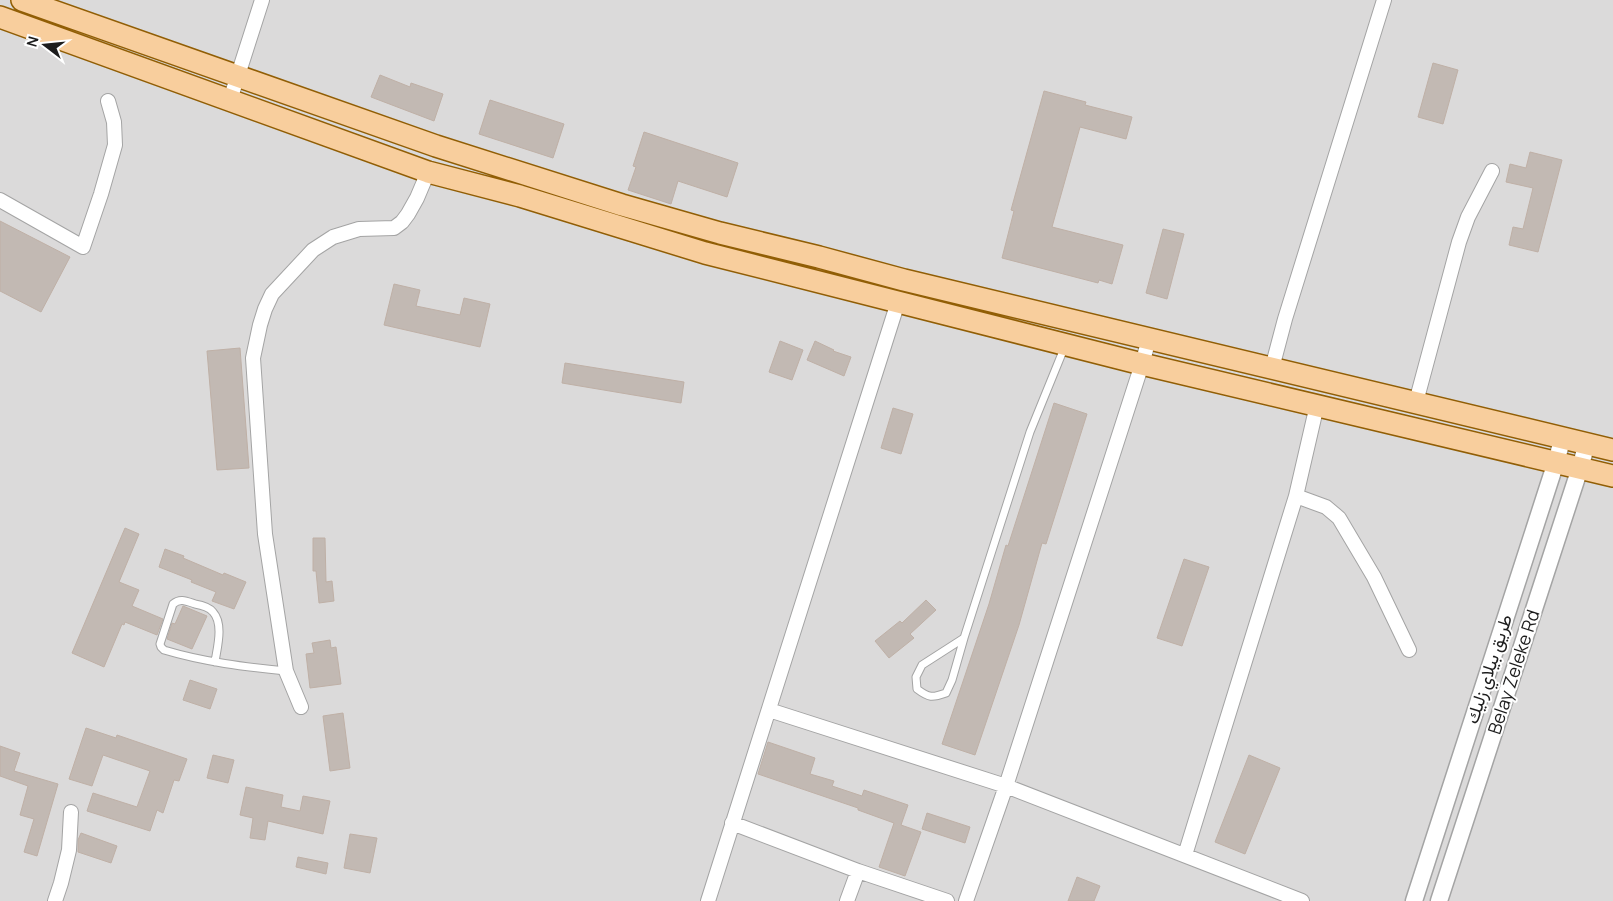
<svg xmlns="http://www.w3.org/2000/svg" width="1613" height="901" viewBox="0 0 1613 901" font-family="Manrope,Vazirmatn,sans-serif">
  <style>
    .residential { fill: #dbdada }
    .building { fill: #c2b9b3; stroke: #bfb0a6 }
    .lines { fill: none; stroke-linecap: round; stroke-linejoin: round }
    .service-casing { stroke: #a4a4a4; stroke-width: 9 }
    .minor-casing { stroke: #a4a4a4; stroke-width: 16 }
    .tertiary-casing { stroke: #a4a4a4; stroke-width: 19 }
    .primary-casing { stroke: #915e05; stroke-width: 24 }
    .service { stroke: #fff; stroke-width: 7 }
    .minor { stroke: #fff; stroke-width: 14 }
    .tertiary { stroke: #fff; stroke-width: 16 }
    .primary { stroke: #f8ce9d; stroke-width: 21 }
    .labels { text-anchor: middle; stroke-width: 4; stroke-linejoin: round; paint-order: stroke }
    .street-label { font-size: 18px; fill: #1d1d1d; stroke: #fff }
  </style>
  <rect width="100%" height="100%" fill="#eeeae3"/>
  <path class="residential" d="M0 0H1613V901H0Z"/>
  <path class="building" d="M1433 63 1458 70 1443 124 1418 117Z
    M380 75 410 87 411 83 443 94 434 121 371 97Z
    M1044 91 1086 102 1085 105 1132 117 1126 139 1080 127 1052 227 1123 245 1112 284 1099 280 1098 283 1002 258 1014 211 1011 210Z
    M490 100 564 124 553 158 479 134Z
    M644 132 738 163 727 197 678 181 671 204 628 190 636 167 633 166Z
    M1530 152 1562 160 1538 252 1509 245 1513 227 1523 229 1533 188 1506 182 1510 164 1526 168Z
    M0 221 70 257 41 312 0 291Z
    M1163 229 1184 234 1167 299 1146 293Z
    M394 284 420 290 416 306 460 315 464 298 490 304 480 347 384 325Z
    M780 341 803 350 792 380 769 372Z
    M815 341 834 350 833 351 851 357 844 376 807 360Z
    M240 348 249 468 217 470 207 351Z
    M565 363 684 382 681 403 562 383Z
    M1054 403 1087 414 1046 544 1042 543 1019 625 975 755 942 744 989 604 1006 545 1008 546Z
    M893 408 913 414 901 454 881 448Z
    M125 528 139 534 119 582 139 590 132 606 163 619 157 635 125 622 124 625 122 624 104 667 72 653Z
    M313 538H325L326 582 332 581 334 601 319 603 316 571H313Z
    M165 549 184 556 183 558 223 575 224 573 246 582 234 609 212 601 216 592 191 582 192 580 159 567Z
    M1184 559 1209 567 1182 646 1157 638Z
    M926 600 936 610 910 634 914 638 889 658 875 641 900 621 902 623Z
    M183 606 207 616 192 649 167 639 172 623 175 624Z
    M330 640 331 648 336 647 341 684 310 688 306 654 314 653 312 643Z
    M190 680 217 689 210 709 183 700Z
    M343 713 350 768 330 771 323 716Z
    M86 728 116 738 117 735 187 759 179 781 174 780 163 813 157 810 150 831 87 811 93 793 137 807 150 771 103 755 92 786 69 779Z
    M768 742 815 758 810 774 834 781 832 786 862 796 864 790 908 805 901 825 921 832 905 876 879 867 894 823 858 810V808L758 774Z
    M0 746 20 753 14 771 58 784 37 856 24 852 34 819 20 815 28 786 0 776Z
    M213 755 234 760 228 783 207 778Z
    M1249 755 1280 768 1245 854 1215 842Z
    M246 787 283 795 281 807 300 811 303 796 330 801 323 834 268 821 265 840 250 838 253 818 240 815Z
    M927 813 970 827 965 843 922 829Z
    M81 833 117 846 111 863 78 852V840Z
    M350 834 377 838 370 873 344 868Z
    M298 857 328 863 326 874 296 867Z
    M1077 877 1100 886 1094 901H1068Z"/>
  <g class="lines">
    <defs>
      <path id="service" d="M964 638 1030 432 1065 346
        M964 638 952 680 946 693C932 698 929 698 917 689L916 677 922 665Z
        M215 662C217 648 224 624 213 612 209 607 201 605 195 604 186 601 180 598 173 604L160 644 161 647 164 650C204 662 245 667 286 671"/>
      <path id="minor" d="M230 100 262 0
        M0 200 83 247 101 194 115 145 114 122 108 101
        M1272 368 1285 319 1384 0
        M1416 402 1459 242 1468 217 1492 171
        M1296 496 1326 507 1339 518 1374 577 1409 650
        M301 707 286 671 265 534 253 358 260 325 265 309 272 294 313 250 333 237 359 229 394 228 402 222 408 214 417 198 428 172
        M769 710 1006 786 1302 901
        M732 823 858 871
        M1185 855 1296 496 1317 405
        M55 901 61 883 69 850 71 812
        M708 901 898 302
        M847 901 858 871 947 901
        M966 901 1006 786 1142 364 1149 339"/>
      <path id="tertiary" d="M1414 901 1556 462 1563 437
        M1439 901 1580 468 1587 443"/>
      <path id="primary" d="M22 0 436 146 622 205 720 233 819 257 904 280 1613 450
        M0 17 428 172 520 196 705 253 1142 364 1613 476"/>
    </defs>
    <use href="#service" class="service-casing"/>
    <use href="#minor" class="minor-casing"/>
    <use href="#tertiary" class="tertiary-casing"/>
    <use href="#primary" class="primary-casing"/>
    <use href="#service" class="service"/>
    <use href="#minor" class="minor"/>
    <use href="#tertiary" class="tertiary"/>
    <use href="#primary" class="primary"/>
  </g>
  <g class="labels">
    <g class="street-label">
      <text transform="translate(1489 669) rotate(-72)" y="6">طريق بيلاي زليك</text>
      <text transform="translate(1514 672) rotate(-72)" y="6">Belay Zeleke Rd</text>
    </g>
  </g>
  <g transform="translate(45 45) rotate(286)" stroke="#ffffff" stroke-width="4" paint-order="stroke">
  <path d="M0-4L9 19L0 12L-9 19Z" fill="#1d1d1d"/>
  <text y="-8" font-size="14" font-weight="bold" text-anchor="middle" fill="#1d1d1d">N</text>
  </g>
</svg>
